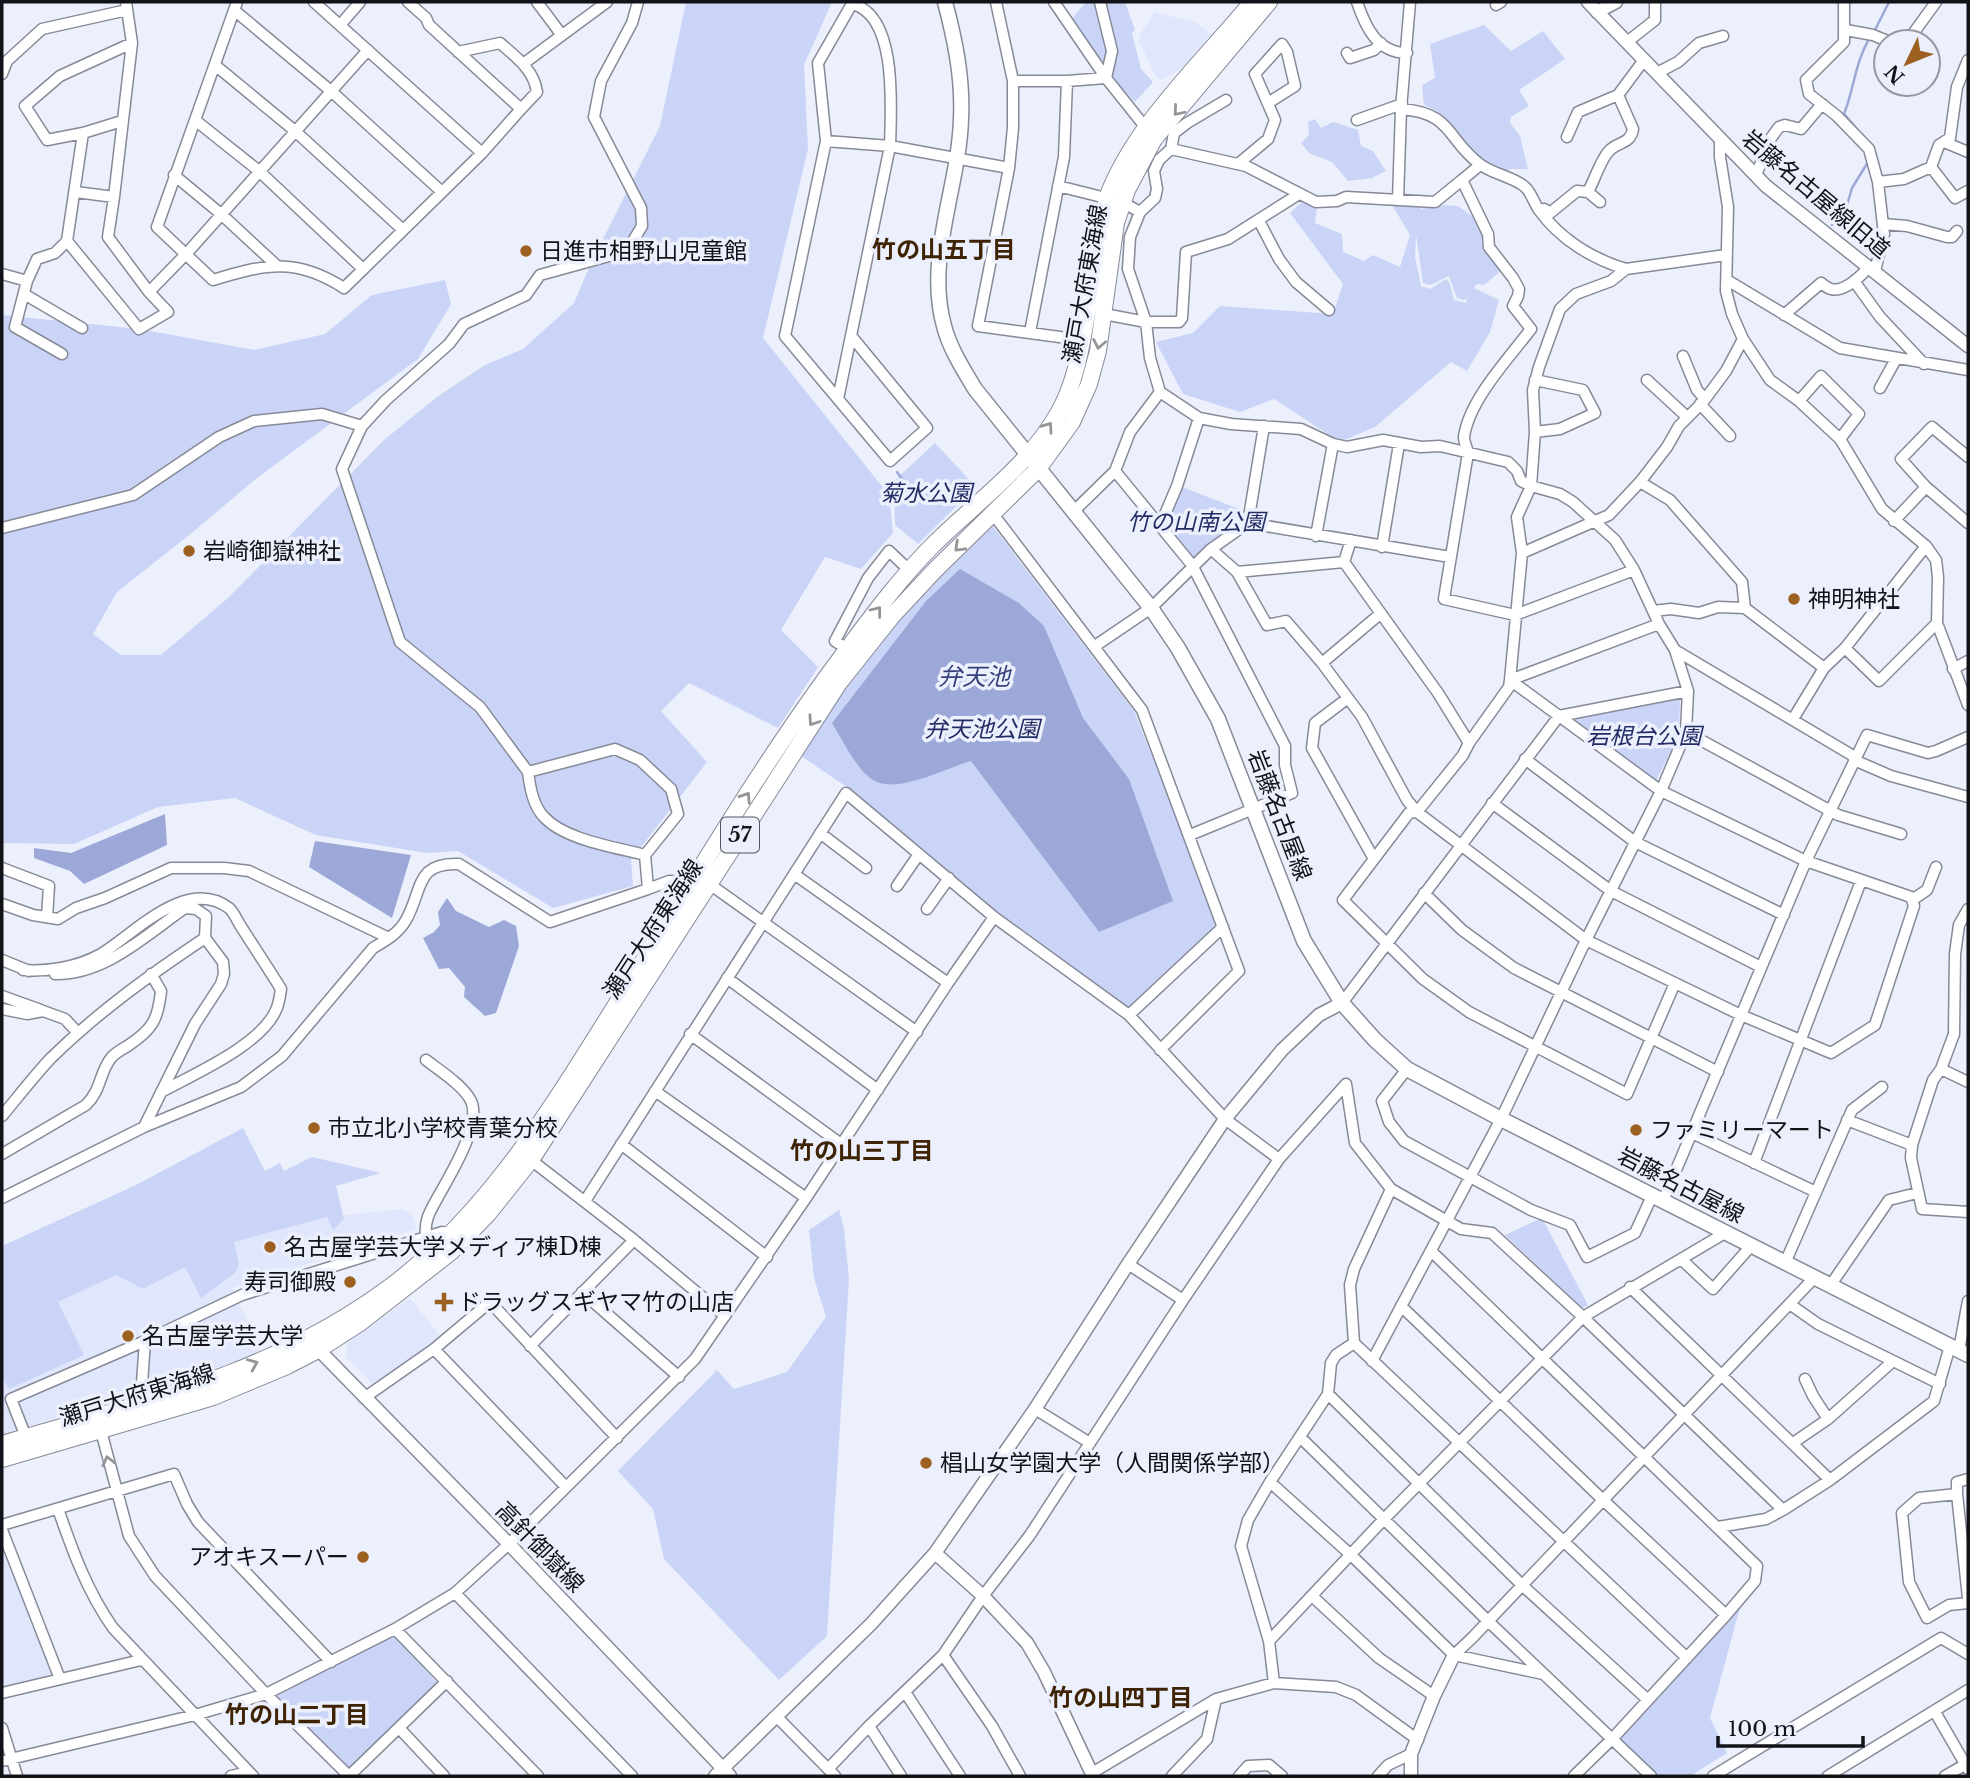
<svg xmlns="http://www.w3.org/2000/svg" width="1970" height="1778" viewBox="0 0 1970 1778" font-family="'Libre Baskerville','Noto Sans JP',serif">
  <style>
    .built { fill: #e0e7fd }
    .green { fill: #cad4f7; fill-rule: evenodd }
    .water { fill: #9ca9d8 }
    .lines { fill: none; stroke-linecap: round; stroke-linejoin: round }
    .stream { stroke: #9ca9d8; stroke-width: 2.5 }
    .minor-casing { stroke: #868a98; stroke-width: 13 }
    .tertiary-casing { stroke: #868a98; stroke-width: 15 }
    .secondary-casing { stroke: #868a98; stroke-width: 17 }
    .primary-casing { stroke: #868a98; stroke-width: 18 }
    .minor { stroke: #fff; stroke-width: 10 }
    .tertiary { stroke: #fff; stroke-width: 12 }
    .secondary { stroke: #fff; stroke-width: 14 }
    .primary { stroke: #fff; stroke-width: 16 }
    .oneway { stroke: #949597 }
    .poi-dot { fill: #9c6021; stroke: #ecf0fc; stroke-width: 2.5 }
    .labels { text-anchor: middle; stroke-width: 7; stroke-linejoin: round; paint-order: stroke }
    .shield { fill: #ecf0fc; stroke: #53555c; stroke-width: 2 }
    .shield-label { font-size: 21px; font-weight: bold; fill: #121318 }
    .street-label { font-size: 23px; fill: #121318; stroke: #ecf0fc }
    .poi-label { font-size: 23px; fill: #121318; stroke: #ecf0fc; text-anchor: start }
    .park-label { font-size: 23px; font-style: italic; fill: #232c65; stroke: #ecf0fc }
    .neighbourhood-label { font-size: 24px; font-weight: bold; fill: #3f2305; stroke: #ecf0fc }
    .water-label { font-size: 24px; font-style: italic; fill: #36427d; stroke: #ecf0fc }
  </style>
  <rect width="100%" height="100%" fill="#ecf0fc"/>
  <path class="built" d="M1155 12 1197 23 1211 35 1185 66 1161 80 1154 73 1139 41 1142 31Z
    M403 1209 413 1216 417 1229 232 1288 261 1350 233 1364 203 1374 158 1388 148 1382 133 1389 128 1397 2 1434V1321L116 1269 296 1220Z
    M410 1298 440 1336 377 1384H373L346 1357 348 1342Z
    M2 1541 53 1673 51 1677 2 1688Z"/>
  <path class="green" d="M686 2H832L804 65 808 149 763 338 889 495 893 533 861 569 825 557 781 630 818 667 778 728 689 683 661 711 707 762 631 860 633 886 553 908 458 851 427 853 316 835 235 798 158 807 74 844 2 843V315L139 329 254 350 325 334 372 295 445 280 451 304 418 359 257 478 188 536 117 592 93 634 121 655H161L228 598 384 440 437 397 485 365 523 349 574 303 592 261 660 126Z
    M1086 2H1125L1135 30 1132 33 1141 69 1153 82 1135 102 1106 74 1070 21Z
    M1484 25 1511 51 1543 31 1565 59 1519 90 1529 106 1511 117 1510 123 1520 136 1528 169H1510L1507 174C1497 168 1485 164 1477 156 1460 140 1447 113 1424 105L1422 85 1435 78 1430 44Z
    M1315 119 1321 128 1333 122 1358 130 1361 146 1373 151 1386 171 1372 178 1348 181 1332 162 1309 153 1301 143 1309 135 1308 122Z
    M1303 201 1317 206 1315 223 1342 234 1343 252 1364 261 1373 255 1400 267 1410 235 1391 203 1420 205 1421 210 1429 204 1458 206 1476 219 1483 233 1484 248 1501 271 1484 285 1477 284 1474 288 1499 300 1490 332 1467 371 1451 362 1375 427 1340 442 1274 399 1240 412 1183 394 1156 342 1193 333 1220 306 1333 314 1343 284 1290 213ZM1416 235 1423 283 1430 285 1449 276 1457 298 1464 300 1467 298 1466 303 1454 300 1450 284 1446 279 1430 289 1421 286 1415 257Z
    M935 443 976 487 918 544 895 525 894 481Z
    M1182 487 1239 509 1238 517 1193 560 1164 526Z
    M992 525 1134 711 1221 929 1131 1010 998 918 844 785 801 756 840 693 921 594Z
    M1680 698 1679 735 1655 783 1567 721Z
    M243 1128 265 1171 280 1163 284 1171 312 1157 381 1173 336 1186 344 1219 333 1230 327 1217 234 1242 239 1264 235 1273 201 1298 185 1267 143 1289 116 1275 58 1302 84 1355 9 1389 2 1376V1246L134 1186Z
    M839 1210 844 1229 849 1279 827 1636 779 1680 664 1559 653 1509 618 1471 717 1370 734 1389 787 1372 826 1317 814 1278 809 1230Z
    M1542 1218 1588 1305 1582 1308 1505 1235Z
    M1745 1589 1710 1718 1727 1753 1690 1776H1657L1615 1734Z
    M395 1635 438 1684 349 1770 277 1696Z"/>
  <path class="water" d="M960 569 1019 603 1044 626 1083 718 1129 779 1173 901 1099 932 971 761C947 768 901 792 877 782 859 775 842 739 832 723L926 601Z
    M165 814 167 845 84 884 70 871 34 858V848L71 853Z
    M315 841 411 855 392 918 309 867Z
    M447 898 456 911 489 927 504 920 516 926 519 946 496 1013 485 1016 464 997 465 987 449 968 439 969 423 938 434 932 440 925 438 912Z"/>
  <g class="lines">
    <path class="stream" d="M1874 32 1889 2
      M1857 129 1844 114C1854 89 1855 63 1869 39
      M1832 225 1847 205 1852 188 1868 162
      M897 472 913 493"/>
    <defs>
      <path id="minor" d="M237 2 157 227 213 280C265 264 296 257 344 288L482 153 521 109 429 25 426 18 408 2
        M314 2 482 153
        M537 2 561 34
        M638 2 632 23 601 81 594 117 641 208 642 226 627 251 540 275 526 295 464 324 449 344 386 400 362 426 342 469 400 642 480 707 528 772 615 749 640 760 671 789 678 814 645 855 648 889 669 881 708 883 917 1032
        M996 2 1013 81V128L1009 168 978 326 1082 340
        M1054 2 1106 78 1146 128
        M1100 2 1112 51 1106 78
        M1357 2C1365 26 1377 53 1407 53
        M1844 2V42L1806 80 1809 94 1837 116 1869 149 1878 182 1884 234 1875 271
        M1496 5 1501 2
        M234 10 331 91 442 192
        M341 24 360 2
        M1846 30 1873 35 1890 42
        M1627 42 1655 20V2
        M1907 42 1936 2
        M458 52 500 43C516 57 534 70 537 92L521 109
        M1347 53 1350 58 1374 50 1381 43
        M523 64 607 2
        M215 65 295 131 403 230
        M1657 73 1678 62 1699 43 1723 36
        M2 74 7 61 42 29 127 10
        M1013 81H1067L1106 78
        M1401 109C1454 113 1446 140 1481 165 1493 174 1516 178 1525 187 1531 192 1534 203 1539 210 1560 239 1592 259 1626 269L1726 255
        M195 120 259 171 363 269
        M1357 120 1402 104
        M83 133 47 140 25 106 60 76 132 43
        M1567 137 1578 112 1618 95
        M1720 140V157L1728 207 1726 291 1732 314 1743 339 1770 380 1799 401 1840 439 1882 509 1926 546 1936 560 1938 577 1937 623 1968 705
        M826 141 890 146 1009 168
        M1944 142 1968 152
        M1171 149 1246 166 1316 202 1337 201 1346 197 1435 202 1462 180
        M1238 164 1268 139 1275 120 1255 74 1282 44 1287 52 1295 86 1268 103
        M1480 165 1462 180 1488 234 1489 247 1513 278 1519 289 1518 296 1513 306 1531 329C1509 358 1469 400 1464 437 1464 442 1467 448 1468 453L1444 599 1515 615 1634 570
        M1931 167 1955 198 1968 191
        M174 175 221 214 275 264
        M1756 175 1771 138 1779 127 1785 125 1801 129 1822 104
        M1878 182 1904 179 1931 167 1939 145 1950 138 1957 87 1968 60
        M1058 186 1122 202 1140 212 1130 237 1128 269 1146 322 1150 358 1160 392 1199 418 1231 424 1301 429 1333 444 1347 447 1383 440 1421 447 1440 446 1508 462 1517 471 1521 481 1531 486 1560 494 1573 502 1615 540 1634 570 1659 624 1675 650 1688 691 1686 732 1661 791 1586 940 1501 1119 1372 1361
        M76 192 114 197 132 43 126 2
        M1398 200 1401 109 1410 2
        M1600 202 1588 192C1594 181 1601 159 1609 151 1617 142 1631 144 1633 129L1618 95 1644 60
        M1539 210 1544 209 1550 213 1577 191 1588 192
        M1140 212 1155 198 1157 189 1154 171 1159 160 1171 149 1174 133 1187 123 1226 100
        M1259 221 1279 259 1296 282 1329 310
        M1883 224 1907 226 1947 237H1952L1957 231
        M67 241 139 329 168 312 149 292 108 237 114 197
        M2 274 27 281 37 259 55 253 67 241 83 133 122 121
        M1727 280 1840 348 1968 370
        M27 281 15 327 62 354
        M1854 281 1880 317 1924 364
        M149 292 187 253 368 50
        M24 294 82 328
        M1104 314 1146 322H1179L1182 318 1186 252 1228 239 1299 194
        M1784 315 1821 283C1824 285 1827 288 1831 289 1844 293 1862 275 1869 267
        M1030 332 1064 157 1067 81
        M852 337 927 428 890 461 785 336 826 141 818 63 853 2
        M1683 356 1697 390 1705 399
        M1647 380 1687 417
        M1880 388 1896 359
        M838 399 890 146C891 108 898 15 852 4
        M1799 401 1821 376 1859 414 1840 439
        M1700 404 1730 436
        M1535 432 1560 429 1595 413 1583 390 1535 380
        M1968 457 1932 427 1901 459 1926 487 1968 523
        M1115 471 1192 565 1285 746V765L1292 793 1190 835
        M1640 482 1670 500 1742 582 1745 608
        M1074 511 1115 471 1130 432 1160 392
        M993 514 1142 710 1239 971 1160 1050
        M1894 521 1926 487
        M1248 523 1450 557
        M1160 526 1177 486 1199 418
        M2 528 133 495 219 437 254 421 322 414 362 426
        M1316 536 1333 444
        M1382 547 1399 444
        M1211 549 1237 572 1267 625 1286 621 1322 663 1362 717 1407 800 1417 812 1586 940 1741 1015 1831 1053 1875 1025 1914 906 1911 897 1806 861 1661 791 1510 680 1522 553 1517 517 1531 486 1535 432 1533 390 1539 367 1560 309 1576 294 1611 281 1626 269
        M1522 553 1609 515 1640 482 1667 447 1679 426 1703 402 1726 371 1743 339
        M1344 562 1438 693 1469 743
        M1237 572 1344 562 1351 540
        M1653 611 1671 609 1699 613 1718 607 1745 608 1824 668
        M1659 624 1510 680 1509 687 1469 743 1463 755 1417 812 1409 813 1343 900 1423 979 1469 1012 1627 1094 1675 983
        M1095 646 1151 608 1211 549 1248 523 1264 426
        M1845 648 1879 681 1937 623
        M847 649 835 641 868 578 889 551 910 571
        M1675 650 1855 757
        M1322 663 1380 614
        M1953 669 1968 661
        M1348 698 1315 723 1312 748 1374 859
        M1793 719 1824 668 1845 648 1926 546
        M1686 732 1838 815 1901 834
        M1525 759 1635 842 1784 915
        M1854 760 1891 776 1968 797
        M528 772C530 787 533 806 544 817 565 840 615 847 645 855
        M1492 803 1611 891 1761 967
        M820 833 866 868
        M2 868 49 886 47 917
        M794 874 948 983
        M897 886 919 854
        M1424 893 1462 930 1514 968 1718 1072
        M1912 900 1927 890 1936 867
        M2 904 33 915 58 919 76 908 105 898 171 868H224L249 871 389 938
        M927 909 949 878
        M1968 909 1959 925 1955 954 1954 1034 1941 1069 1933 1080 1912 1145 1911 1158 1922 1209 1968 1212
        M2 960 29 971
        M23 970C48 972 78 967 101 954 134 934 186 876 229 908 233 911 237 920 240 925 254 947 268 968 281 989 280 996 279 1004 276 1010 261 1045 194 1074 161 1092
        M55 974C105 975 146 935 185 908L196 909 206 916 205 938 223 962 224 974 221 984 195 1024 144 1127
        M727 978 878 1090
        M2 996 41 1010
        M1342 1003 1559 716 1688 691
        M2 1009 27 1014 43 1011 65 1019 78 1033
        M1129 1015 1223 927
        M690 1034 841 1144
        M1407 1069 1382 1101 1389 1122 1404 1141 1531 1210 1570 1225 1587 1257 1635 1233 1652 1196
        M1941 1069 1968 1082
        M1346 1084 1355 1143 1391 1189 1461 1229 1492 1233 1583 1317 1783 1510
        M655 1091 806 1198
        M2 1116C18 1097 34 1076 51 1058 98 1012 151 974 205 938
        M1847 1120 1912 1145
        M1692 1133 1816 1192
        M621 1144 767 1257
        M2 1154 86 1105C102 1089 99 1073 111 1058 116 1052 123 1049 129 1045 153 1029 158 1019 161 991L151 974
        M531 1160 634 1240 725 1316
        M1754 1163 1861 881
        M2 1198 144 1127 241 1087 282 1056 373 948C385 941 399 933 406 920 423 890 415 862 459 864L550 922 648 889
        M585 1201 846 793 994 917 1129 1015 1225 1119 1279 1159
        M1663 1201 1806 861 1867 735 1928 753 1936 751 1968 737
        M426 1237C424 1220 430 1211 438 1197 450 1175 482 1124 471 1101 464 1086 439 1070 426 1060
        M1431 1251 1757 1566 1755 1581 1726 1615 1613 1738 1574 1776
        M1682 1260 1713 1289 1751 1246
        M1785 1263 1852 1110 1882 1087
        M1128 1264 1183 1300
        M1830 1286 1889 1200 1917 1193
        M1630 1287 1830 1480
        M582 1292 679 1377
        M1791 1305 1818 1324 1940 1384
        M1401 1306 1602 1499 1726 1615
        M145 1341 142 1383 146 1402
        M1354 1343 1350 1285 1354 1269 1391 1189
        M530 1346 634 1240
        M434 1349 566 1487
        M1959 1350 1968 1301
        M1805 1379 1813 1396 1828 1419
        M1328 1394 1522 1585 1648 1700
        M364 1398 434 1349 490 1302 617 1438
        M1035 1409 1090 1443
        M101 1431 129 1536 155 1576 266 1694 349 1776
        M26 1437 11 1399 145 1341 242 1295 442 1232 451 1234
        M1300 1437 1488 1621 1651 1776
        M1793 1443 1828 1419 1892 1362
        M1968 1479 1957 1482V1494L1968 1598
        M1270 1482 1351 1555 1454 1655 1543 1674
        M1957 1494 1919 1498 1902 1513 1909 1582 1927 1618 1949 1605 1968 1603
        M58 1509C73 1552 87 1591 113 1628L253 1776
        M2 1525 174 1474 187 1504 198 1522 331 1662
        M1718 1527 1766 1519 1783 1510 1830 1480 1934 1401 1950 1346
        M2 1530 60 1679
        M455 1593 632 1776
        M1312 1596 1379 1658 1434 1696
        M395 1629 538 1776
        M1269 1641 1384 1519 1583 1317 1725 1233
        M943 1655 992 1726 1020 1776
        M1454 1655 1474 1636 1814 1278
        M1274 1683 1269 1641 1241 1546 1248 1520 1270 1482 1328 1394 1331 1363 1336 1355 1354 1343 1687 1658
        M905 1692 960 1776
        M2 1693 141 1660
        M1935 1712 1968 1769
        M777 1717 835 1776
        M869 1726 901 1776
        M2 1728 17 1776
        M399 1728 444 1776
        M2 1761 195 1715 266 1694 395 1629 455 1593 509 1544 695 1359 806 1198 948 983 994 917
        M829 1768 869 1726 943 1655 983 1596 1030 1535 1183 1300 1279 1159 1346 1084
        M1092 1773 1216 1699 1274 1683 1336 1687 1356 1695 1418 1740
        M231 1776 249 1772
        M349 1776 447 1681
        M1172 1776 1207 1739 1216 1699
        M1239 1776 1248 1766 1269 1765 1282 1776
        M1378 1776 1388 1765 1411 1754
        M1713 1776 1941 1638 1968 1654
        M1828 1776 1968 1690
        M1945 1776 1968 1763"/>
      <path id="tertiary" d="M1588 2 1766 186 1968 346
        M1597 12 1616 2
        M312 1343 509 1544 730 1776
        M935 1553 983 1596 1027 1643 1044 1672 1093 1776
        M715 1776 871 1624 935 1553 1035 1409 1128 1264 1225 1119 1282 1050 1319 1015 1342 1003
        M1411 1776V1754L1434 1696 1454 1655"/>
      <path id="secondary" d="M945 2C955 40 963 78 961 119 959 187 925 258 944 326 950 349 963 369 975 389L1151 608 1178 648 1218 719 1304 941 1342 1003 1375 1040 1407 1069 1501 1119 1968 1355"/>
      <path id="primary" d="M2 1444C139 1404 273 1374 390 1287 490 1212 554 1104 619 1000 693 882 764 759 849 647 875 612 902 576 933 545 975 503 1029 466 1059 412 1078 377 1082 340 1089 302 1095 268 1101 233 1107 198 1134 125 1203 62 1252 2
        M2 1459 213 1397 287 1366 318 1350 360 1323 451 1252 488 1214 531 1160 839 683 893 615 935 570 1038 469 1072 422 1089 384 1098 351 1116 223 1127 190 1154 139 1269 2"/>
    </defs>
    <use href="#minor" class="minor-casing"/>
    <use href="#tertiary" class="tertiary-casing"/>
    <use href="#secondary" class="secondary-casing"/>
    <use href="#primary" class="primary-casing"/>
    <use href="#minor" class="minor"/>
    <use href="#tertiary" class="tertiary"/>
    <use href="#secondary" class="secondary"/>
    <use href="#primary" class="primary"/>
  </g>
  <defs><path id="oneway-chevron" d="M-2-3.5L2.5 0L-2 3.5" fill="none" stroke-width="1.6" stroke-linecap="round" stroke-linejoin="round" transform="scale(1.75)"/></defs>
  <g class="oneway">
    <use href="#oneway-chevron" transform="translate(1178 111) rotate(130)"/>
    <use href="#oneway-chevron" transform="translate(1099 344) rotate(101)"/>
    <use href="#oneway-chevron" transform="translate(1048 427) rotate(-55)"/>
    <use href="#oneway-chevron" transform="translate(959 547) rotate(136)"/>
    <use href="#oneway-chevron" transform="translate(877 611) rotate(-52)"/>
    <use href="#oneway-chevron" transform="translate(813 721) rotate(124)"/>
    <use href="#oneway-chevron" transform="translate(746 797) rotate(-57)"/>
    <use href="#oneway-chevron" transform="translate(253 1364) rotate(-23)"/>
    <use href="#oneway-chevron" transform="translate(108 1461) rotate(-104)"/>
  </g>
  <g class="poi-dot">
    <circle cx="526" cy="251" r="7"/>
    <circle cx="189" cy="551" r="7"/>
    <circle cx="1794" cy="599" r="7"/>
    <circle cx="314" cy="1128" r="7"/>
    <circle cx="1636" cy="1130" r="7"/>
    <circle cx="270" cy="1247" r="7"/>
    <circle cx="350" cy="1282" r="7"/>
    <path d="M440.5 1291.5h7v7h7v7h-7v7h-7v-7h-7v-7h7z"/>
    <circle cx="128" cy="1336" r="7"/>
    <circle cx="926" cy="1463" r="7"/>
    <circle cx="363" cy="1557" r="7"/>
  </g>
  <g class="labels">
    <rect class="shield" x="721" y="817.5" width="38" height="35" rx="5"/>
    <g class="shield-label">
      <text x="740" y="842">57</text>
    </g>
    <g class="street-label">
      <text transform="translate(1816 194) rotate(40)" y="8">岩藤名古屋線旧道</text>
      <text transform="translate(1085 284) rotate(-80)" y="8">瀬戸大府東海線</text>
      <text transform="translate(1280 815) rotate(69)" y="8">岩藤名古屋線</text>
      <text transform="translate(653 929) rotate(-57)" y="8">瀬戸大府東海線</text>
      <text transform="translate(1681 1185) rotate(27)" y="8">岩藤名古屋線</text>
      <text transform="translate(137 1395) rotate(-17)" y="8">瀬戸大府東海線</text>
      <text transform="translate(540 1547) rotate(46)" y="8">高針御嶽線</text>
    </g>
    <g class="poi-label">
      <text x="540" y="259">日進市相野山児童館</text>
      <text x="203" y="559">岩崎御嶽神社</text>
      <text x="1808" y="607">神明神社</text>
      <text x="328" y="1136">市立北小学校青葉分校</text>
      <text x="1650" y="1138">ファミリーマート</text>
      <text x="284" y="1255">名古屋学芸大学メディア棟D棟</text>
      <text x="336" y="1290" text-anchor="end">寿司御殿</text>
      <text x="458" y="1310">ドラッグスギヤマ竹の山店</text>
      <text x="142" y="1344">名古屋学芸大学</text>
      <text x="940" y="1471">椙山女学園大学（人間関係学部）</text>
      <text x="349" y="1565" text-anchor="end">アオキスーパー</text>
    </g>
    <g class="park-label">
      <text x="926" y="501">菊水公園</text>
      <text x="1196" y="530">竹の山南公園</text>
      <text x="982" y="737">弁天池公園</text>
      <text x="1644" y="744">岩根台公園</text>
    </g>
    <g class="neighbourhood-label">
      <text x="944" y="258">竹の山五丁目</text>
      <text x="862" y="1159">竹の山三丁目</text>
      <text x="1121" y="1706">竹の山四丁目</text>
      <text x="297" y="1723">竹の山二丁目</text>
    </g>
    <g class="water-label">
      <text x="974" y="685">弁天池</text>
    </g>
  </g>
  <rect width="1970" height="1778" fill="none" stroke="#121318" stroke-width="7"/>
  <g transform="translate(1907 63) rotate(227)"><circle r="33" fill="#ecf0fc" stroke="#9598a1" stroke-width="2"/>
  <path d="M0-5L12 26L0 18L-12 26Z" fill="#9c6021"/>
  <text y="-10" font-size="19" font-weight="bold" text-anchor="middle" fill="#121318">N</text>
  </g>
  <path d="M1718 1736v10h145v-10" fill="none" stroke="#121318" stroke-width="3.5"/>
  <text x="1728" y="1736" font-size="21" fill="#121318" stroke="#ecf0fc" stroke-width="5" paint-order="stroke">100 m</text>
</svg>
